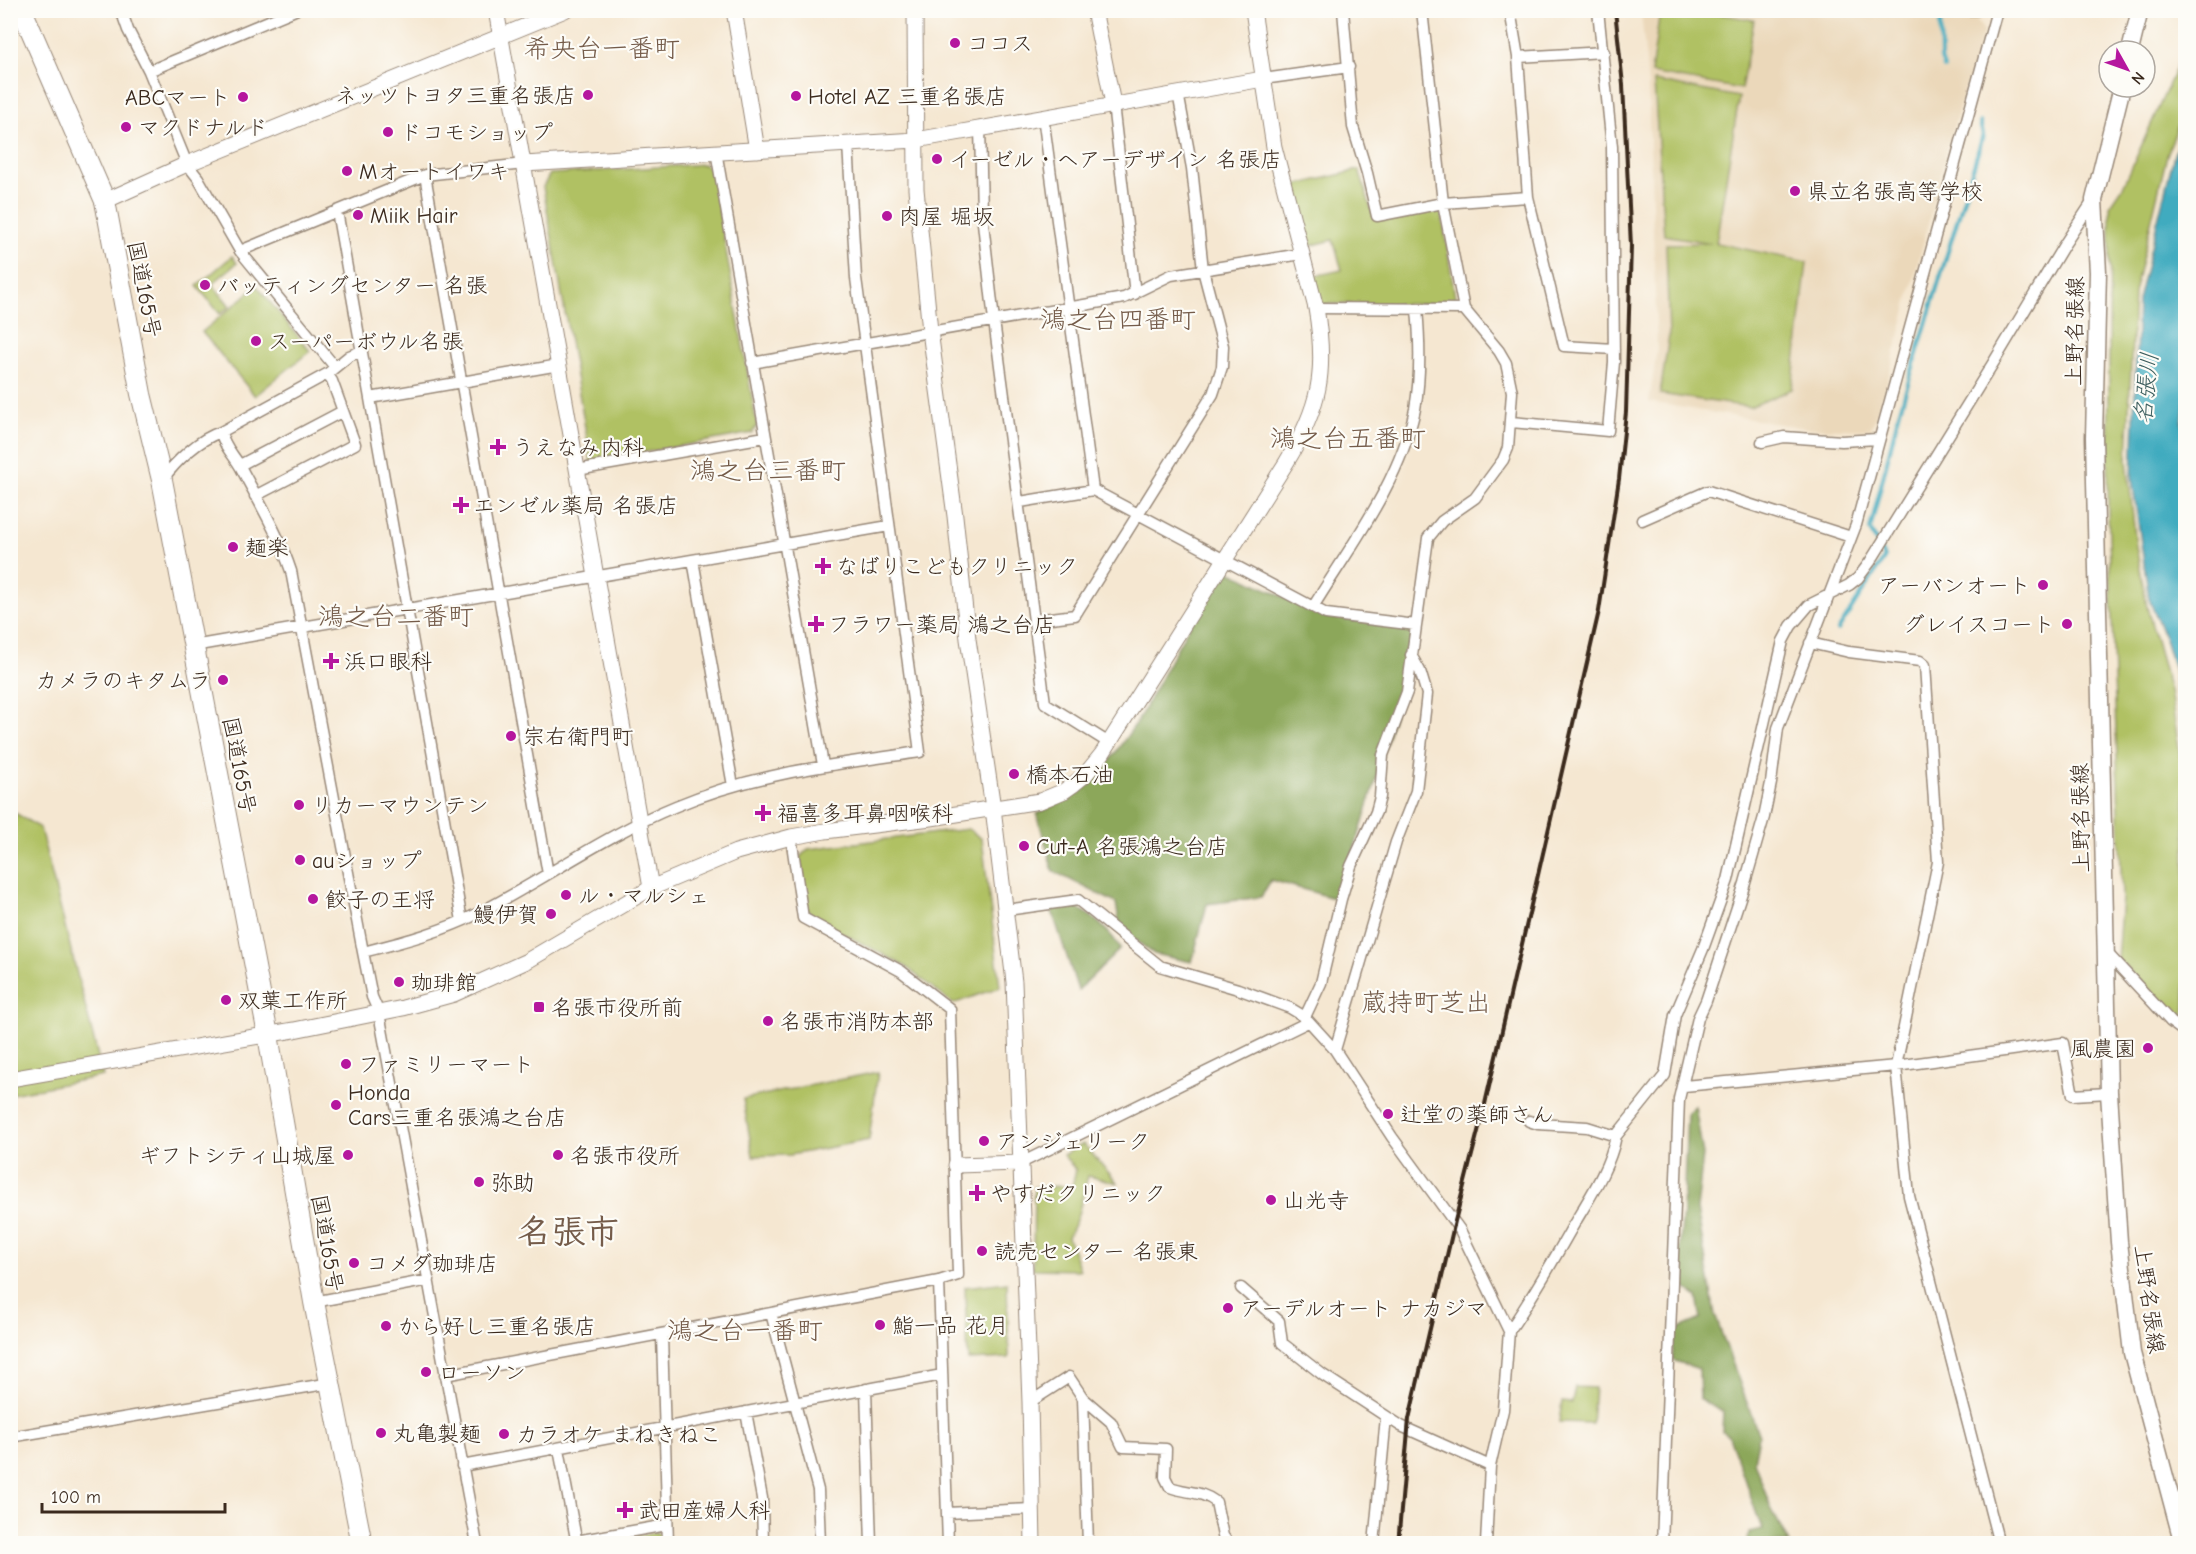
<svg xmlns="http://www.w3.org/2000/svg" width="2196" height="1554" viewBox="0 0 2196 1554" font-family="'Comic Neue','Klee One',sans-serif">
  <style>
    .built { fill: #ebd8ba }
    .green { fill: #b0c164; stroke: #767641; stroke-width: 1.5 }
    .forest { fill: #8ca75a; stroke: #64683c; stroke-width: 1.5 }
    .water { fill: #3fabbf; stroke: #3d6a6e; stroke-width: 1.5 }
    .lines { fill: none; stroke-linecap: round; stroke-linejoin: round }
    .stream { stroke: #3fabbf; stroke-width: 4 }
    .street-casing { stroke: #988878; stroke-width: 13 }
    .secondary-casing { stroke: #988878; stroke-width: 17 }
    .primary-casing { stroke: #988878; stroke-width: 19 }
    .highway-casing { stroke: #988878; stroke-width: 22 }
    .street { stroke: #fff; stroke-width: 10 }
    .secondary { stroke: #fff; stroke-width: 15 }
    .primary { stroke: #fff; stroke-width: 16 }
    .highway { stroke: #fff; stroke-width: 20 }
    .rail { stroke: #3b2a1e; stroke-width: 4 }
    .poi-dot { fill: #b5179e; stroke: #fdfcf7; stroke-width: 2 }
    .labels { text-anchor: middle; stroke-width: 4.5; stroke-linejoin: round; paint-order: stroke }
    .poi-label { font-size: 22px; fill: #3b2a1e; stroke: #fdfcf7; text-anchor: start }
    .street-label { font-size: 22px; fill: #3b2a1e; stroke: #fdfcf7 }
    .water-label { font-size: 24px; font-style: italic; fill: #3d5e5e; stroke: #fdfcf7 }
    .quarter-label { font-size: 26px; fill: #755c4a; stroke: #fdfcf7 }
    .town-label { font-size: 34px; font-weight: bold; fill: #755c4a; stroke: #fdfcf7 }
  </style>
  <rect width="100%" height="100%" fill="#fdfcf7"/>
  <filter id="ink" filterUnits="userSpaceOnUse"><feTurbulence type="fractalNoise" baseFrequency=".0167" numOctaves="2"/><feDisplacementMap in="SourceGraphic" scale="12" xChannelSelector="R" yChannelSelector="G"/><feConvolveMatrix kernelMatrix="1 2 1 2 8 2 1 2 1" color-interpolation-filters="sRGB"/></filter>
  <filter id="wash" filterUnits="userSpaceOnUse"><feTurbulence type="fractalNoise" baseFrequency=".008" numOctaves="4" result="noise"/><feDisplacementMap in="SourceGraphic" scale="24" xChannelSelector="R" yChannelSelector="G"/><feGaussianBlur stdDeviation="1.35" result="paint"/><feColorMatrix in="noise" values="0 0 0 0 0 0 0 0 0 0 0 0 0 0 0 0 0 1.4 0 .05"/><feComposite in="paint" operator="in"/></filter>
  <g filter="url(#wash)">
    <rect width="100%" height="100%" fill="#f5e7d1"/>
    <path class="built" d="M1641 11H1944L1945 16 1975 18 1984 31 1951 136 1886 386 1871 430 1804 428 1649 402 1657 349 1648 83Z"/>
    <path class="green" d="M1660 11H1700L1754 20 1741 89 1651 73Z
      M2185 48V106L2167 155 2134 293 2127 460 2136 546 2147 607 2170 691 2185 787V1022L2117 959 2122 898 2108 509 2110 206 2123 187Z
      M1654 81 1739 97 1716 243 1807 262 1792 389 1750 407 1660 394 1669 336 1666 244 1711 243 1664 235Z
      M705 164 712 171 757 426 752 433 591 462 543 187 550 174Z
      M1359 170 1374 218 1441 208 1456 304H1320L1314 276 1342 270 1333 240 1309 246 1292 186Z
      M232 256 237 263 212 284 230 306 220 314 197 286Z
      M257 286 310 351 255 396 202 332Z
      M10 810 40 828 103 1076 11 1094Z
      M968 829 982 839 1000 987 953 1004 905 966 814 918 807 909 800 857 808 849Z
      M878 1072 869 1140 790 1155 753 1156 743 1099Z
      M1083 1144 1118 1183 1088 1176 1077 1218 1068 1237 1080 1270 1033 1269 1034 1187 1072 1186 1076 1170 1063 1155Z
      M1007 1282 1009 1358 968 1360 965 1287Z
      M1575 1387 1595 1388 1592 1423 1559 1422 1562 1402 1572 1403Z
      M656 1532 663 1538V1543L595 1544Z"/>
    <path class="forest" d="M1225 569 1326 617 1415 629C1394 721 1369 811 1337 899L1271 880 1261 897 1207 904 1192 962 1154 954 1120 928 1116 903 1053 871 1037 814 1079 793 1101 773 1137 722 1188 628Z
      M1073 907C1088 910 1114 935 1120 949L1078 990 1051 908Z
      M1695 1106 1703 1155 1697 1209 1715 1315 1759 1436 1754 1461 1770 1506 1789 1543H1748L1749 1532 1762 1529 1729 1436 1722 1431 1723 1412 1700 1400 1699 1369 1672 1360 1675 1330 1701 1319 1697 1297 1681 1285 1677 1274 1683 1212 1687 1113Z"/>
    <path class="water" d="M2185 123 2186 391 2182 424 2186 431 2185 752 2174 669 2165 639 2149 599 2132 479 2138 300 2174 155Z"/>
    <g class="lines">
      <path class="stream" d="M1940 10 1941 58 1944 68
        M1838 630 1885 557 1870 530 1898 417 1983 135 1980 122"/>
    </g>
  </g>
  <g filter="url(#ink)">
    <g class="lines">
      <defs>
        <path id="street" d="M121 10 128 30 149 71 187 164 198 178 240 251 335 367
          M1343 10 1353 127 1367 173 1377 216 1443 203 1528 197
          M1510 10 1518 57 1528 197 1564 346 1614 349
          M1950 10H1978
          M1518 57 1604 52
          M149 71 295 10
          M1263 79 1349 67
          M1113 104 1135 294
          M1043 116 1093 490
          M980 127 982 214 994 321 1045 703 1109 743
          M716 151 823 765
          M425 175 548 874
          M337 211 462 921
          M240 251 425 175 524 164
          M1316 308 1464 309
          M752 363 1124 298 1171 275 1301 254
          M370 398 559 365
          M1511 422 1608 431 1614 362 1612 147 1598 10
          M221 432C224 447 234 455 241 468 259 502 279 535 291 571L363 952 372 997 379 1013 477 1544
          M1762 442 1784 437 1842 441 1878 439
          M240 465 343 411
          M577 470 765 437
          M162 480C176 461 199 439 221 432L327 374 349 356 362 351
          M255 496 355 444 332 381 327 374
          M1020 502 1093 490 1326 614 1416 625
          M1642 520 1708 491 1851 537
          M693 560 733 786
          M1313 607C1351 545 1400 482 1415 409 1421 376 1420 342 1417 309
          M1035 620 1075 615 1213 394 1222 367 1223 346 1203 270 1192 168 1178 93
          M1810 643 1849 652 1920 661 1925 665 1938 862 1896 1066 1909 1196 1999 1544
          M193 646 889 526
          M1006 910 1078 900 1160 966 1238 989 1290 1008 1305 1017 1335 1050 1392 1137 1460 1230 1509 1331 1503 1410 1490 1466 1486 1544
          M363 952C402 942 442 932 479 913 545 879 607 834 676 806 754 773 837 764 920 752L856 278 848 144
          M2106 952 2171 1022 2186 1033
          M1305 1017 1321 983 1341 899 1351 866 1376 812 1380 797 1383 755 1407 692 1428 538 1442 521 1475 498 1503 460 1508 448 1512 392 1506 363 1499 351 1464 309 1443 203 1422 10
          M1335 1050 1396 842 1416 791 1427 694 1420 671 1411 655
          M1684 1086 1896 1066 2063 1043 2073 1095 2109 1093
          M1529 1121 1538 1124 1587 1127 1616 1136
          M1021 1163 1308 1022
          M939 1281 948 1544
          M1241 1288 1279 1321 1282 1343 1323 1375 1401 1426 1490 1466
          M314 1302 429 1280
          M771 1313 818 1490 820 1544
          M1509 1331C1533 1297 1553 1261 1574 1224 1590 1197 1610 1167 1616 1136L1665 1075 1675 1015 1703 949 1728 880 1783 641 1791 626 1809 605 1849 585 1858 578 1870 562 1995 360 2064 245 2093 201
          M662 1335 668 1544
          M445 1375 939 1281 958 1275 950 1009 901 971 803 918 791 837
          M866 1389 871 1544
          M1083 1398 1088 1544
          M1030 1402 1069 1377 1083 1398 1111 1422 1123 1447 1166 1449 1165 1477 1170 1487C1186 1493 1202 1491 1216 1502L1223 1536 1229 1544
          M746 1412 762 1498 763 1544
          M10 1437 331 1383
          M559 1449 577 1544
          M462 1466 942 1375
          M947 1513 1032 1509
          M576 1541 667 1525
          M1374 1544 1386 1417
          M1662 1544 1679 1099 1698 1018 1706 1001 1745 883 1764 817 1771 783 1778 728 1856 525 1997 10"/>
        <path id="secondary" d="M496 10 651 888
          M734 10 757 150
          M915 10 916 189 930 331 955 516 968 639 993 808 1014 982 1030 1402 1033 1544
          M1094 10 1113 104
          M524 164 916 140 1263 79
          M105 201 187 164 565 10
          M10 1079 294 1030 403 1008 454 994 527 961 651 888 736 852 791 837 825 831 931 818 1040 801 1064 791 1074 784 1085 775 1102 754 1286 463C1320 407 1327 372 1316 308L1274 147 1253 10
          M956 1165 1021 1163"/>
        <path id="primary" d="M2130 51 2140 10
          M2122 87 2094 200 2098 272 2094 437 2109 1093 2119 1242 2132 1353 2183 1544"/>
        <path id="highway" d="M22 10 105 201 141 394 162 480 268 1035 314 1302 362 1544"/>
      </defs>
      <use href="#street" class="street-casing"/>
      <use href="#secondary" class="secondary-casing"/>
      <use href="#primary" class="primary-casing"/>
      <use href="#highway" class="highway-casing"/>
      <use href="#street" class="street"/>
      <use href="#secondary" class="secondary"/>
      <use href="#primary" class="primary"/>
      <use href="#highway" class="highway"/>
      <path class="rail" d="M1398 1544 1409 1419 1455 1221 1485 1104 1599 611 1619 479 1626 412 1631 246 1623 85 1615 10"/>
    </g>
  </g>
  <g class="poi-dot">
    <circle cx="955" cy="43" r="6"/>
    <circle cx="588" cy="95" r="6"/>
    <circle cx="796" cy="96" r="6"/>
    <circle cx="243" cy="97" r="6"/>
    <circle cx="126" cy="127" r="6"/>
    <circle cx="388" cy="132" r="6"/>
    <circle cx="937" cy="159" r="6"/>
    <circle cx="347" cy="171" r="6"/>
    <circle cx="1795" cy="191" r="6"/>
    <circle cx="358" cy="215" r="6"/>
    <circle cx="887" cy="216" r="6"/>
    <circle cx="205" cy="285" r="6"/>
    <circle cx="256" cy="341" r="6"/>
    <path d="M495 438h6v6h6v6h-6v6h-6v-6h-6v-6h6z"/>
    <path d="M458 496h6v6h6v6h-6v6h-6v-6h-6v-6h6z"/>
    <circle cx="233" cy="547" r="6"/>
    <path d="M820 557h6v6h6v6h-6v6h-6v-6h-6v-6h6z"/>
    <circle cx="2043" cy="585" r="6"/>
    <path d="M813 615h6v6h6v6h-6v6h-6v-6h-6v-6h6z"/>
    <circle cx="2067" cy="624" r="6"/>
    <path d="M328 652h6v6h6v6h-6v6h-6v-6h-6v-6h6z"/>
    <circle cx="223" cy="680" r="6"/>
    <circle cx="511" cy="736" r="6"/>
    <circle cx="1014" cy="774" r="6"/>
    <circle cx="299" cy="805" r="6"/>
    <path d="M760 804h6v6h6v6h-6v6h-6v-6h-6v-6h6z"/>
    <circle cx="1024" cy="846" r="6"/>
    <circle cx="300" cy="860" r="6"/>
    <circle cx="566" cy="895" r="6"/>
    <circle cx="313" cy="899" r="6"/>
    <circle cx="551" cy="914" r="6"/>
    <circle cx="399" cy="982" r="6"/>
    <circle cx="226" cy="1000" r="6"/>
    <rect x="533" y="1001" width="12" height="12" rx="3"/>
    <circle cx="768" cy="1021" r="6"/>
    <circle cx="2148" cy="1048" r="6"/>
    <circle cx="346" cy="1064" r="6"/>
    <circle cx="336" cy="1105" r="6"/>
    <circle cx="1388" cy="1114" r="6"/>
    <circle cx="984" cy="1141" r="6"/>
    <circle cx="348" cy="1155" r="6"/>
    <circle cx="558" cy="1155" r="6"/>
    <circle cx="479" cy="1182" r="6"/>
    <path d="M974 1184h6v6h6v6h-6v6h-6v-6h-6v-6h6z"/>
    <circle cx="1271" cy="1200" r="6"/>
    <circle cx="982" cy="1251" r="6"/>
    <circle cx="354" cy="1263" r="6"/>
    <circle cx="1228" cy="1308" r="6"/>
    <circle cx="880" cy="1325" r="6"/>
    <circle cx="386" cy="1326" r="6"/>
    <circle cx="426" cy="1372" r="6"/>
    <circle cx="381" cy="1433" r="6"/>
    <circle cx="504" cy="1434" r="6"/>
    <path d="M622 1501h6v6h6v6h-6v6h-6v-6h-6v-6h6z"/>
  </g>
  <g class="labels">
    <g class="poi-label">
      <text x="967" y="51">ココス</text>
      <text x="576" y="103" text-anchor="end">ネッツトヨタ三重名張店</text>
      <text x="808" y="104">Hotel AZ 三重名張店</text>
      <text x="231" y="105" text-anchor="end">ABCマート</text>
      <text x="138" y="135">マクドナルド</text>
      <text x="400" y="140">ドコモショップ</text>
      <text x="949" y="167">イーゼル・ヘアーデザイン 名張店</text>
      <text x="359" y="179">Mオートイワキ</text>
      <text x="1807" y="199">県立名張高等学校</text>
      <text x="370" y="223">Miik Hair</text>
      <text x="899" y="224">肉屋 堀坂</text>
      <text x="217" y="293">バッティングセンター 名張</text>
      <text x="268" y="349">スーパーボウル名張</text>
      <text x="512" y="455">うえなみ内科</text>
      <text x="473" y="513">エンゼル薬局 名張店</text>
      <text x="245" y="555">麺楽</text>
      <text x="836" y="574">なばりこどもクリニック</text>
      <text x="2031" y="593" text-anchor="end">アーバンオート</text>
      <text x="828" y="632">フラワー薬局 鴻之台店</text>
      <text x="2055" y="632" text-anchor="end">グレイスコート</text>
      <text x="344" y="669">浜口眼科</text>
      <text x="211" y="688" text-anchor="end">カメラのキタムラ</text>
      <text x="523" y="744">宗右衛門町</text>
      <text x="1026" y="782">橋本石油</text>
      <text x="311" y="813">リカーマウンテン</text>
      <text x="777" y="821">福喜多耳鼻咽喉科</text>
      <text x="1036" y="854">Cut-A 名張鴻之台店</text>
      <text x="312" y="868">auショップ</text>
      <text x="578" y="903">ル・マルシェ</text>
      <text x="325" y="907">餃子の王将</text>
      <text x="539" y="922" text-anchor="end">鰻伊賀</text>
      <text x="411" y="990">珈琲館</text>
      <text x="238" y="1008">双葉工作所</text>
      <text x="551" y="1015">名張市役所前</text>
      <text x="780" y="1029">名張市消防本部</text>
      <text x="2136" y="1056" text-anchor="end">風農園</text>
      <text x="358" y="1072">ファミリーマート</text>
      <text x="348" y="1100">Honda<tspan x="348" dy="25">Cars三重名張鴻之台店</tspan></text>
      <text x="1400" y="1122">辻堂の薬師さん</text>
      <text x="996" y="1149">アンジェリーク</text>
      <text x="336" y="1163" text-anchor="end">ギフトシティ山城屋</text>
      <text x="570" y="1163">名張市役所</text>
      <text x="491" y="1190">弥助</text>
      <text x="990" y="1201">やすだクリニック</text>
      <text x="1283" y="1208">山光寺</text>
      <text x="994" y="1259">読売センター 名張東</text>
      <text x="366" y="1271">コメダ珈琲店</text>
      <text x="1240" y="1316">アーデルオート ナカジマ</text>
      <text x="892" y="1333">鮨一品 花月</text>
      <text x="398" y="1334">から好し三重名張店</text>
      <text x="438" y="1380">ローソン</text>
      <text x="393" y="1441">丸亀製麺</text>
      <text x="516" y="1442">カラオケ まねきねこ</text>
      <text x="638" y="1518">武田産婦人科</text>
    </g>
    <g class="street-label">
      <text transform="translate(145 289) rotate(79)" y="8">国道165号</text>
      <text transform="translate(2074 331) rotate(-89)" y="8">上野名張線</text>
      <text transform="translate(240 765) rotate(79)" y="8">国道165号</text>
      <text transform="translate(2080 818) rotate(-91)" y="8">上野名張線</text>
      <text transform="translate(328 1243) rotate(80)" y="8">国道165号</text>
      <text transform="translate(2150 1299) rotate(82)" y="8">上野名張線</text>
    </g>
    <g class="water-label">
      <text transform="translate(2146 388) rotate(-84)" y="8">名張川</text>
    </g>
    <g class="quarter-label">
      <text x="602" y="57">希央台一番町</text>
      <text x="1118" y="328">鴻之台四番町</text>
      <text x="1348" y="447">鴻之台五番町</text>
      <text x="768" y="479">鴻之台三番町</text>
      <text x="396" y="625">鴻之台二番町</text>
      <text x="1426" y="1011">蔵持町芝出</text>
      <text x="745" y="1339">鴻之台一番町</text>
    </g>
    <g class="town-label">
      <text x="568" y="1243">名張市</text>
    </g>
  </g>
  <rect width="2196" height="1554" fill="none" stroke="#fdfcf7" stroke-width="36"/>
  <g transform="translate(2127 69) rotate(130)"><circle r="28" fill="#fdfcf7" stroke="#afa8a0" stroke-width="1.5"/>
  <path d="M0-4.5L10 22L0 15L-10 22Z" fill="#b5179e"/>
  <text y="-9" font-size="16" font-weight="bold" text-anchor="middle" fill="#3b2a1e">N</text>
  </g>
  <path d="M42 1503v9h183v-9" fill="none" stroke="#3b2a1e" stroke-width="3"/>
  <text x="51" y="1503" font-size="18" fill="#3b2a1e" stroke="#fdfcf7" stroke-width="4.5" paint-order="stroke">100 m</text>
</svg>
